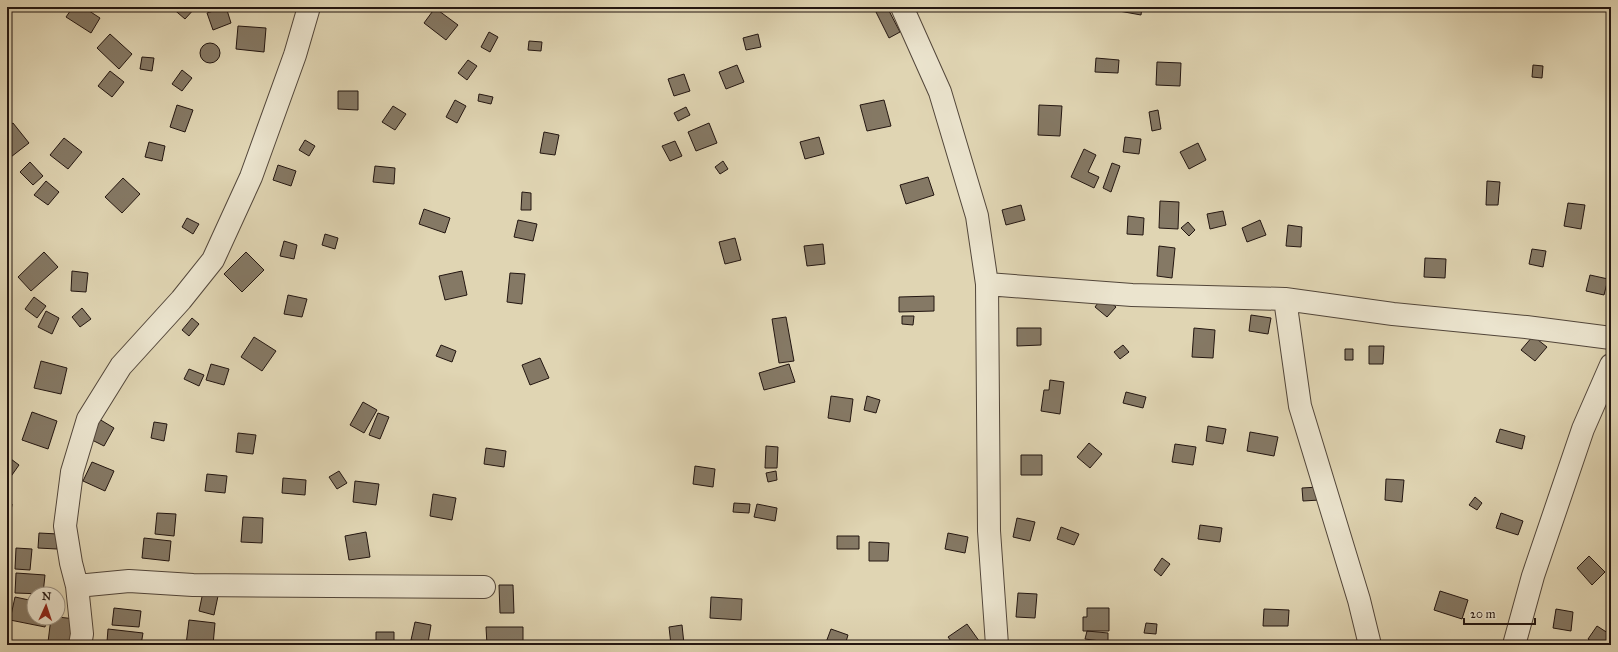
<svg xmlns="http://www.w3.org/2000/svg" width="1618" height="652" viewBox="0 0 1618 652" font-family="'IM FELL Great Primer',serif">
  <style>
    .building { fill: #857965; stroke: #231611 }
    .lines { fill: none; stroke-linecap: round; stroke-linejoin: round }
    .minor-casing { stroke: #52463a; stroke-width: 24 }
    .minor { stroke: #ebe4ce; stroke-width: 22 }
  </style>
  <rect width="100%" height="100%" fill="#e0d5b3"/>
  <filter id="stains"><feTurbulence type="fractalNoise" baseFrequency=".005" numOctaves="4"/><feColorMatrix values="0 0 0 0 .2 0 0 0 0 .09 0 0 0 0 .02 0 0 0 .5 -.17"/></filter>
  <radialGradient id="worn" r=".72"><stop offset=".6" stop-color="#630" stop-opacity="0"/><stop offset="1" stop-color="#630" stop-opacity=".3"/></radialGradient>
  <path class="building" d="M73 7H83L100 18 91 33 66 17Z
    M171 7H196L185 19Z
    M226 7 231 23 213 30 207 13Z
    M887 7 900 32 889 38 876 12Z
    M1120 7H1142L1141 15 1119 11Z
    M1196 7H1219V11L1196 9Z
    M435 8 458 25 446 40 424 23Z
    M238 26 266 28 264 52 236 49Z
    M489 32 498 37 490 52 481 47Z
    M110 34 132 54 119 69 97 48Z
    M758 34 761 47 746 50 743 38Z
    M529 41 542 42 541 51 528 50Z
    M200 53a10 10 0 1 1 20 0a10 10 0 1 1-20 0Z
    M142 57 154 58 152 71 140 69Z
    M1096 58 1119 60 1118 73 1095 72Z
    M468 60 477 66 467 80 458 73Z
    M1157 62 1181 63 1180 86 1156 85Z
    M737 65 744 82 726 89 719 72Z
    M1533 65 1543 66 1542 78 1532 77Z
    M182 70 192 78 182 91 172 84Z
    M110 71 124 82 112 97 98 86Z
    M684 74 690 91 674 96 668 79Z
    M338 91H358V110L338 109Z
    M479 94 493 97 491 104 478 101Z
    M455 100 466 106 457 123 446 117Z
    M884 100 891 126 867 131 860 105Z
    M177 105 193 110 185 132 170 127Z
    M1039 105 1062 106 1060 136 1038 135Z
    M393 106 406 114 395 130 382 122Z
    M686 107 690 115 678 121 674 113Z
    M1158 110 1161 129 1152 131 1149 112Z
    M13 123 29 143 7 160V127Z
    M709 123 717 143 696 151 688 132Z
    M544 132 559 135 555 155 540 153Z
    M819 137 824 154 805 159 800 142Z
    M1125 137 1141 139 1139 154 1123 152Z
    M64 138 82 152 68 169 50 155Z
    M305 140 315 146 309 156 299 150Z
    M675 141 682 156 670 161 662 146Z
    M149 142 165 146 162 161 145 157Z
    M1198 143 1206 160 1189 169 1180 152Z
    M1084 149 1096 155 1088 172 1099 177 1094 188 1071 177Z
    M723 161 728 169 720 174 715 167Z
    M30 162 43 176 33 185 20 172Z
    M1112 163 1120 166 1111 192 1103 188Z
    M278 165 296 171 291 186 273 180Z
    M375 166 395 168 394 184 373 182Z
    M928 177 934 195 906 204 900 185Z
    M123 178 140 194 122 213 105 197Z
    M46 181 59 192 48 205 34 195Z
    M1487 181 1500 182 1498 205H1486Z
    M522 192 531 193V210H521Z
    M1160 201 1179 202 1178 229 1159 228Z
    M1568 203 1585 205 1581 229 1564 226Z
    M1021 205 1025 220 1006 225 1002 210Z
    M424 209 450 218 445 233 419 224Z
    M1223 211 1226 225 1210 229 1207 214Z
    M1128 216 1144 218 1143 235 1127 234Z
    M187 218 199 224 193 234 182 227Z
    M518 220 537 224 533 241 514 237Z
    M1260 220 1266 235 1247 242 1242 228Z
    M1188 222 1195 230 1189 236 1181 228Z
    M1288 225 1302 227 1301 247 1286 246Z
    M325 234 338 238 335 249 322 245Z
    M735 238 741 260 725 264 719 242Z
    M284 241 297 245 294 259 280 256Z
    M823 244 825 264 807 266 804 246Z
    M1159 246 1175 248 1172 278 1157 276Z
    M1532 249 1546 251 1543 267 1529 264Z
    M44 252 58 267 31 291 18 277Z
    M246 252 264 270 242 292 224 274Z
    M1425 258 1446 259 1445 278 1424 277Z
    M72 271 88 273 86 292 71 291Z
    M462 271 467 295 445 300 439 276Z
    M510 273 525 274 522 304 507 302Z
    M1590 275 1608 279 1604 295 1586 291Z
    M288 295 307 299 302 317 284 314Z
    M934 296V311L899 312V297Z
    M1103 296 1116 307 1107 317 1095 307Z
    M34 297 46 306 37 318 25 309Z
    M82 308 91 319 80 327 72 317Z
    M46 311 59 318 52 334 38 327Z
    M1251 315 1271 318 1268 334 1249 331Z
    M902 316H914L913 325 902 324Z
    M786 317 794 361 779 363 772 319Z
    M192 318 199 324 189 336 182 330Z
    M1017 328H1041V345L1017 346Z
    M1194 328 1215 330 1213 358 1192 357Z
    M1533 336 1547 347 1535 361 1521 350Z
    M254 337 276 351 262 371 241 357Z
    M441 345 456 351 452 362 436 356Z
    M1123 345 1129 352 1120 359 1114 352Z
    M1369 346H1384L1383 364H1369Z
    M1345 349H1353V360H1345Z
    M540 358 549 378 530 385 522 365Z
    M41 361 67 368 61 394 34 388Z
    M211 364 229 369 224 385 206 380Z
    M789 364 795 382 764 390 759 373Z
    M189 369 204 375 199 386 184 379Z
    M1050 380 1064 382 1060 414 1041 411 1044 390H1049Z
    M1126 392 1146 397 1143 408 1123 403Z
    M831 396 853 399 850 422 828 418Z
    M867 396 880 400 876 413 864 410Z
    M363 402 377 410 364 433 350 425Z
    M32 412 57 421 48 449 22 440Z
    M378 413 389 417 380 439 369 435Z
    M99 419 114 428 104 446 88 438Z
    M154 422 167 424 164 441 151 438Z
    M1208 426 1226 429 1223 444 1206 441Z
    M1500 429 1525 436 1522 449 1496 442Z
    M1250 432 1278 437 1274 456 1247 451Z
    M238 433 256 435 253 454 236 452Z
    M1089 443 1102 454 1090 468 1077 457Z
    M1175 444 1196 447 1193 465 1172 462Z
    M766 446 778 447 777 468H765Z
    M486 448 506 451 504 467 484 464Z
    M1021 455H1042V475H1021Z
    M7 456 19 465 7 482Z
    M92 462 114 471 105 491 83 481Z
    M695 466 715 469 713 487 693 484Z
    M339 471 347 483 337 489 329 477Z
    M776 471 777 480 768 482 766 473Z
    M207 474 227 476 225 493 205 491Z
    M283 478 306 480 305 495 282 493Z
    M1386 479 1404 480 1402 502 1385 500Z
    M355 481 379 484 376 505 353 502Z
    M1319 487 1320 500 1303 501 1302 488Z
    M433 494 456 498 452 520 430 516Z
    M1475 497 1482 503 1477 510 1469 505Z
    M7 503 12 504 9 526H7Z
    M734 503 750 504 749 513 733 512Z
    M757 504 777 508 775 521 754 517Z
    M157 513 176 514 174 536 155 534Z
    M1501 513 1523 521 1518 535 1496 528Z
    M243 517 263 518 262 543 241 542Z
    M1017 518 1035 522 1030 541 1013 537Z
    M1200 525 1222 528 1220 542 1198 539Z
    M1061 527 1079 534 1074 545 1057 539Z
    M366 532 370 557 349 560 345 536Z
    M39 533 58 534 57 549 38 548Z
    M948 533 968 537 965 553 945 549Z
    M837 536H859V549H837Z
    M144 538 171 541 169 561 142 558Z
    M869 542 889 543 888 561H869Z
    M16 548 32 549 30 570 15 569Z
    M1589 556 1605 572 1592 585 1577 568Z
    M1162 558 1170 564 1161 576 1154 570Z
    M16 573 45 575 43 594 15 593Z
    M499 585H513L514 613H500Z
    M1440 591 1468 600 1462 619 1434 610Z
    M203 592 218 596 214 615 199 611Z
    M1018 593 1037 594 1035 618 1016 617Z
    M15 597 34 601V618H47L45 627 10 620Z
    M711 597 742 599 741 620 710 618Z
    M114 608 141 611 139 627 112 625Z
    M1087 608H1109V631H1083V617H1087Z
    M1264 609 1289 610 1288 626H1263Z
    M1556 609 1573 612 1571 631 1553 628Z
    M58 617 75 619 71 645 48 642 51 618Z
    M189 620 215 623 213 645H186Z
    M415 622 431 625 428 643 411 640Z
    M1146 623 1157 624 1156 634 1144 633Z
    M967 624 982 645H954L948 637Z
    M682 625 684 644 671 645 669 627Z
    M1597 626 1611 635V638L1606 645H1596L1588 639Z
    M486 627H523V645H487Z
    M108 629 143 633 141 645 107 642Z
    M831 629 848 635 845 645H825Z
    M1087 631 1108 633V642L1085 639Z
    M376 632H394V645H376Z"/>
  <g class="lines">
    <defs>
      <path id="minor" d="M902 7 940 92 977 216 987 284 989 531 997 645
        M987 284 1132 295 1285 299 1393 314 1526 327 1611 338
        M1285 299 1300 406 1359 600 1370 645
        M77 586 129 581 193 585 484 587
        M80 645 82 634 77 586 71 563 65 526 72 472 88 419 121 366 181 300 213 260 251 177 295 55 309 7
        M1514 645 1533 576 1583 429 1611 365"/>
    </defs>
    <use href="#minor" class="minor-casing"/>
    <use href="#minor" class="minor"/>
  </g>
  <rect width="1618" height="652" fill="none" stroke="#e0d5b3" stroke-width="24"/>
  <rect x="8" y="8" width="1602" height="636" fill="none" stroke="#231611" stroke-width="2"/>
  <rect x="12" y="12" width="1594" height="628" fill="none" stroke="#231611"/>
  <g transform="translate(46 606) rotate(3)"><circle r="19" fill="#ebe4ce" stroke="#9b9282"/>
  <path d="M0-3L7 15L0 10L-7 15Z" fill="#8f2418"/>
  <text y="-6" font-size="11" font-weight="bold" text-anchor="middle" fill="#231611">N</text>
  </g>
  <path d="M1464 618v6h71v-6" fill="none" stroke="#231611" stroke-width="2"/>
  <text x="1470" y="618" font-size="12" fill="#231611" stroke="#ebe4ce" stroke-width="3" paint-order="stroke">20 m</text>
  <rect width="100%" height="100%" filter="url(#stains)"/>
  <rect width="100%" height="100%" fill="url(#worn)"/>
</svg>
